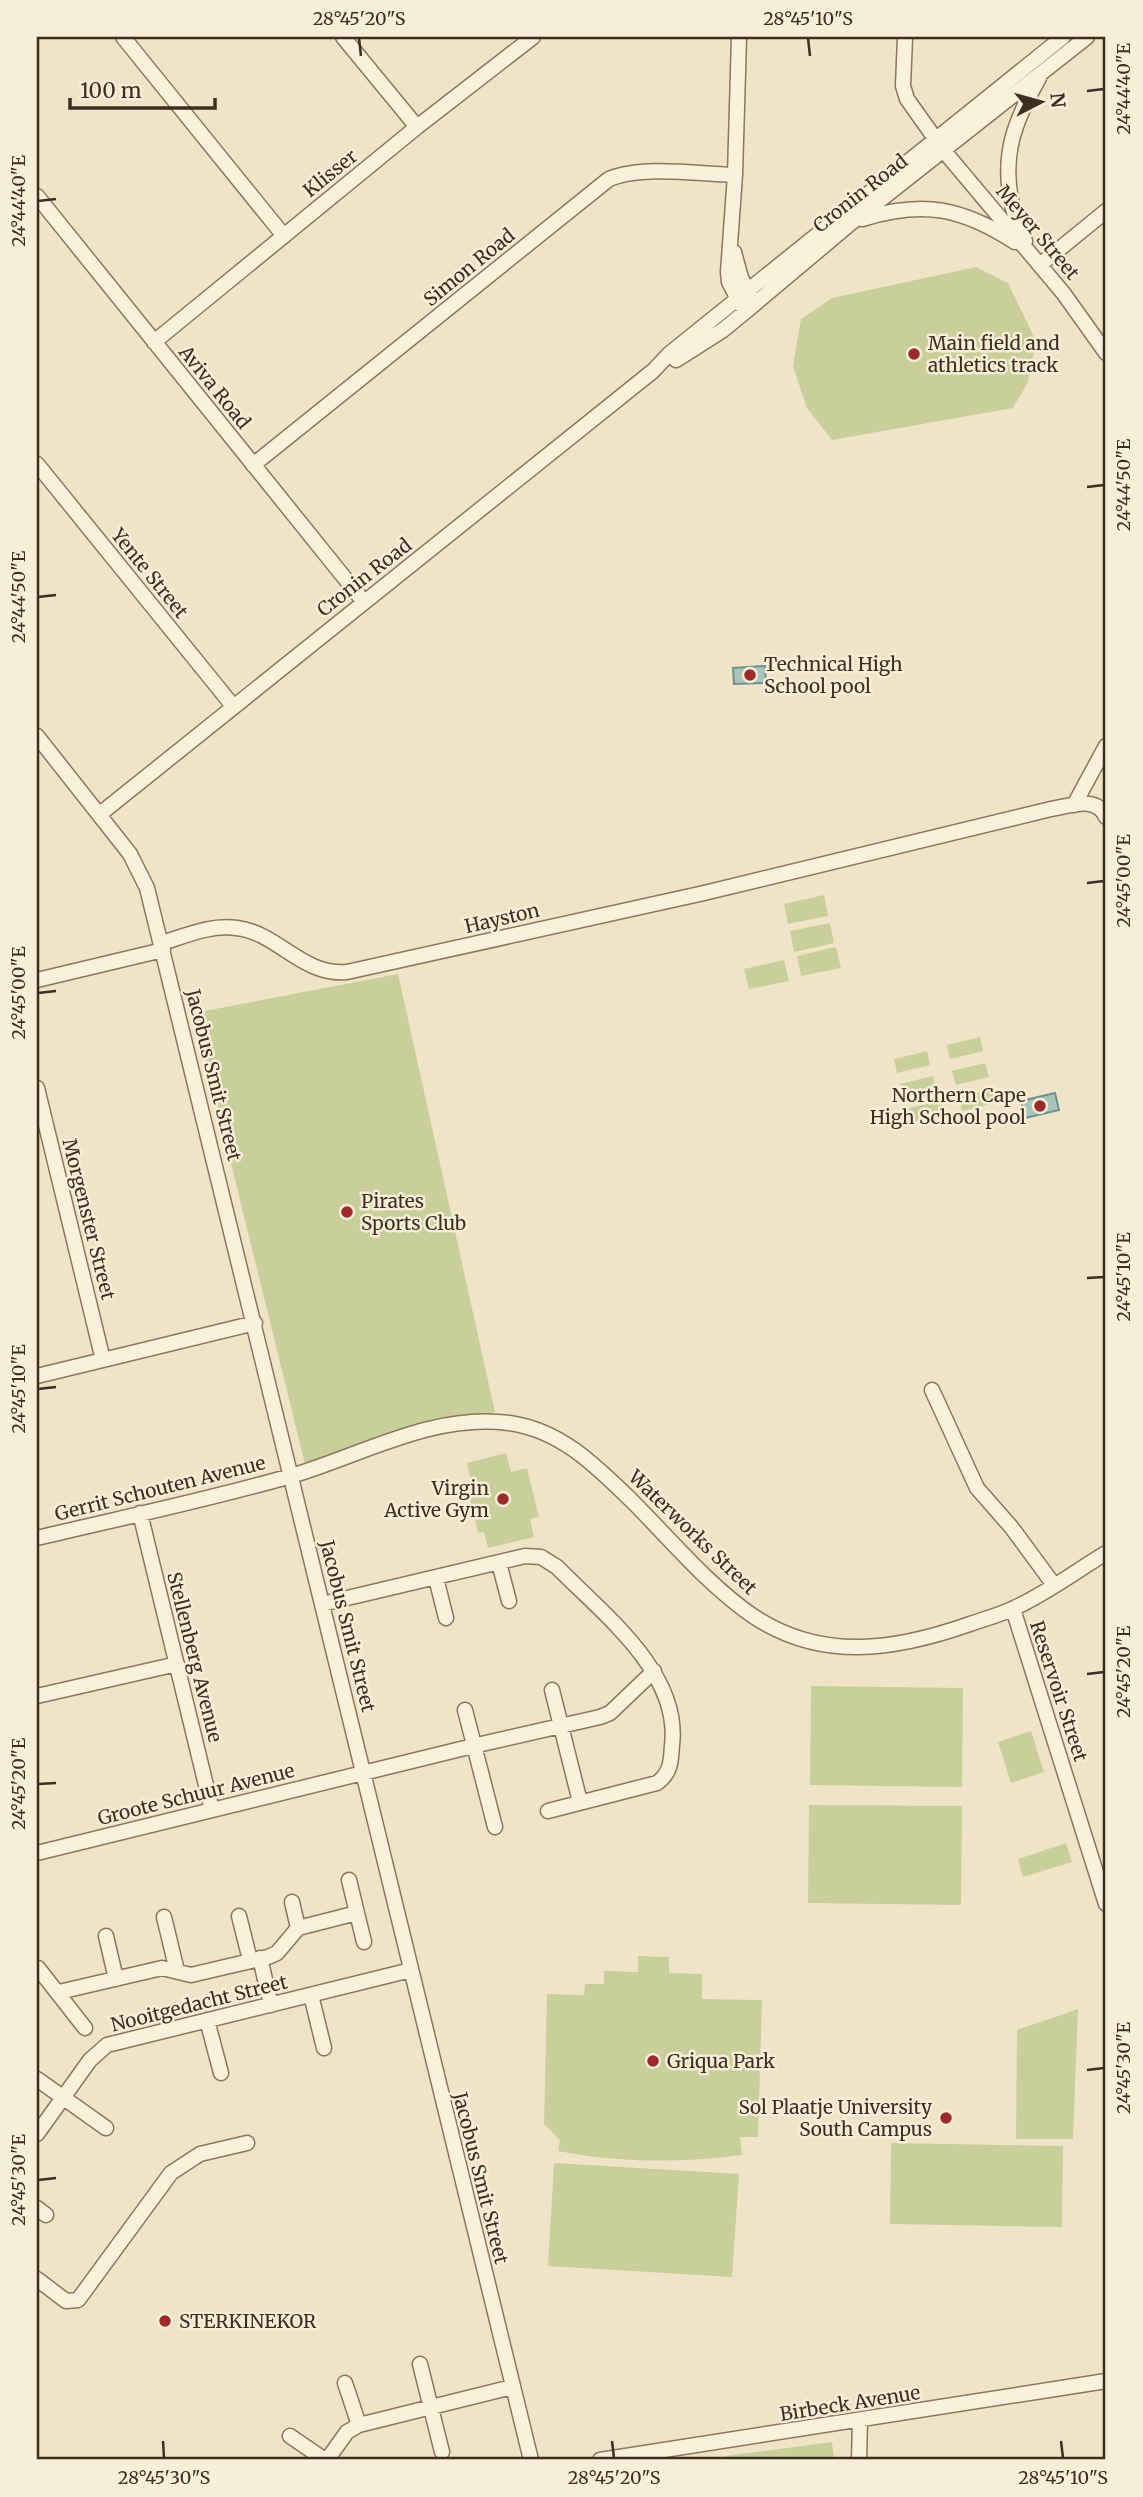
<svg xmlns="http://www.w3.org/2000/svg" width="1143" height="2497" viewBox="0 0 1143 2497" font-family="Merriweather,serif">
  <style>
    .green { fill: #c9cf9b }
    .water { fill: #a9c4bc; stroke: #6f938a; stroke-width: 2 }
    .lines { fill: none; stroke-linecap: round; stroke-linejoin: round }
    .minor-casing { stroke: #8d765c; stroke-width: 17 }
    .minor { stroke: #faf1dc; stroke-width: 14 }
    .ticks { fill: none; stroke: #3d2e20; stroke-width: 2.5 }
    .poi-dot { fill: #9e2a2b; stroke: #f7eed8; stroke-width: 2.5 }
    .labels { text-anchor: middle; stroke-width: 5; stroke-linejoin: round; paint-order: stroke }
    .street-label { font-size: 19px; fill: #3d2e20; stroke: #f7eed8 }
    .poi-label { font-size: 19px; fill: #3d2e20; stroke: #f7eed8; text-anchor: start }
    .neatline { fill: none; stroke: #3d2e20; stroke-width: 2.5 }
    .ticks-label { font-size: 18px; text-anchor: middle; fill: #3d2e20 }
  </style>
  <rect width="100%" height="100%" fill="#f0e4c8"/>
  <path class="green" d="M976 267 1008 283 1036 341 1028 382 1013 408 832 440 807 408 793 366 801 319 832 298Z
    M824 895 828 916 788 924 784 904Z
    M830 923 834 943 794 952 790 931Z
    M836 947 841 968 801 976 797 956Z
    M784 960 789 981 749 989 744 969Z
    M398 974 495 1412 423 1427 305 1464 194 1013Z
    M980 1037 983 1051 950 1059 947 1045Z
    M927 1051 930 1065 897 1073 894 1059Z
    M985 1063 989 1077 956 1085 952 1071Z
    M933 1076 936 1090 903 1098 900 1084Z
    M992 1089 995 1103 962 1111 959 1097Z
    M939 1101 943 1115 910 1123 906 1109Z
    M506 1453 511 1472 527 1468 539 1517 530 1519 534 1537 488 1548 484 1532 478 1533 466 1482 471 1481 467 1463Z
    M811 1686 963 1688 962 1787 810 1785Z
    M1031 1731 1044 1772 1011 1783 998 1742Z
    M809 1805 962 1806 961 1905 808 1903Z
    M1066 1843 1072 1862 1023 1877 1018 1859Z
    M638 1956 669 1957V1973L702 1974V1999L762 2000 758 2137H740L742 2155C681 2163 619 2163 558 2151L560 2140 544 2124 547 1994 584 1995 585 1984H604V1971L638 1972Z
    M1078 2009 1073 2139H1016L1017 2030Z
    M891 2143 1063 2146 1062 2227 890 2224Z
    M554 2163 739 2174 732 2277 548 2266Z
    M832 2442 834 2460H726L725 2456Z"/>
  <path class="water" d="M765 666 766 683 734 684 733 668Z
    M1055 1093 1059 1110 1025 1118 1021 1101Z"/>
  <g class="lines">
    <defs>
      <path id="minor" d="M123 37 284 236
        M343 37 417 127
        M739 37 735 175 728 272 729 282 741 305
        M905 37 903 86 907 99 944 151 1064 294 1106 353
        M37 196 364 602
        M862 219C924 200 962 208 1015 242
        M1025 241C1021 229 1014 217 1012 204 1001 155 1015 120 1039 78
        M734 252 741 278 752 298
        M1041 264 1106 211
        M154 342 417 127 533 37
        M676 360 723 330 745 312 851 223 1087 37
        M37 464 233 706
        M253 465 609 179C642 165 699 174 735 175
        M37 736 130 854 147 888 531 2460
        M1074 805 1106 746
        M100 814 653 371 669 354 1063 37
        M162 943C185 936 211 924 237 928 278 933 302 976 347 972L704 893 1051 809C1070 806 1097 795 1106 817
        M37 980 163 950
        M37 1088 103 1360
        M37 1376 255 1323
        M932 1390 977 1488 1012 1528 1054 1585
        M140 1513 212 1810
        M37 1538C121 1518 207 1500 291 1476 362 1455 433 1413 509 1423 561 1430 596 1466 632 1501 670 1539 709 1586 753 1616 822 1662 896 1650 970 1624 984 1619 1000 1615 1014 1608 1047 1593 1076 1571 1106 1553
        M499 1563 509 1601
        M436 1578 446 1618
        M322 1604 525 1556 541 1557 557 1567C603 1614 681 1673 672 1745 671 1761 671 1773 657 1783L548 1811
        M1013 1609 1106 1904
        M552 1690 580 1802
        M37 1696 177 1664
        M465 1710 495 1827
        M37 1853 473 1746 600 1717 610 1713 654 1671
        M349 1880 364 1942
        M292 1902 298 1928
        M239 1916 250 1960
        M164 1917 177 1971
        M106 1936 116 1979
        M260 1958 271 2005
        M38 1968 85 2028
        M59 1992 162 1968 191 1975 268 1957 277 1953 298 1928 357 1913
        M311 1995 324 2048
        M207 2020 221 2073
        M37 2079 106 2128
        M37 2134 90 2060 107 2045 411 1970
        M37 2208 46 2215
        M37 2279 66 2301 78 2300 171 2173 200 2154 247 2143
        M420 2364 442 2452
        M345 2383 359 2425
        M290 2436 325 2460
        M327 2460 347 2432 359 2425 512 2387
        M600 2460 1106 2381
        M859 2460 860 2421"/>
    </defs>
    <use href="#minor" class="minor-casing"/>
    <use href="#minor" class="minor"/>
  </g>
  <path class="ticks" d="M359 38 361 56M808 38 810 56M1087 91 1104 89M38 201 56 199M1087 487 1104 485M38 597 56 595M1087 883 1104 881M38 993 56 991M1087 1278 1104 1277M38 1389 56 1387M1087 1674 1104 1672M38 1784 56 1783M1087 2070 1104 2068M38 2180 56 2178M163 2441 164 2458M612 2441 614 2458M1061 2441 1063 2458"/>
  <g class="poi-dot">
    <circle cx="914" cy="354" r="7"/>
    <circle cx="750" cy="675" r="7"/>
    <circle cx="1040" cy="1106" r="7"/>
    <circle cx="347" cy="1212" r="7"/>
    <circle cx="503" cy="1499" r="7"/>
    <circle cx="653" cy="2061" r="7"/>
    <circle cx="946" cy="2118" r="7"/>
    <circle cx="165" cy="2321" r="7"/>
  </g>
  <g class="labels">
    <g class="street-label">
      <text transform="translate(330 173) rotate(-39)" y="7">Klisser</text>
      <text transform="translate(860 193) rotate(-38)" y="7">Cronin Road</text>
      <text transform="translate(1038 232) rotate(50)" y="7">Meyer Street</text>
      <text transform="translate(469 267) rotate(-39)" y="7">Simon Road</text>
      <text transform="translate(215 387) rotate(51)" y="7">Aviva Road</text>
      <text transform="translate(150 573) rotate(51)" y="7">Yente Street</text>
      <text transform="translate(364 577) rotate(-38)" y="7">Cronin Road</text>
      <text transform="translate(502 918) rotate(-13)" y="7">Hayston</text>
      <text transform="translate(214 1075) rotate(76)" y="7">Jacobus Smit Street</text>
      <text transform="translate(89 1219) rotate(76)" y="7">Morgenster Street</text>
      <text transform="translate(160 1488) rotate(-14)" y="7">Gerrit Schouten Avenue</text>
      <text transform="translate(693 1532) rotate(44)" y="7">Waterworks Street</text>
      <text transform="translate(348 1626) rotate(76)" y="7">Jacobus Smit Street</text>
      <text transform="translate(195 1657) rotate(76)" y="7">Stellenberg Avenue</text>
      <text transform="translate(1059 1691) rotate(72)" y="7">Reservoir Street</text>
      <text transform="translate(196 1794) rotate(-14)" y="7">Groote Schuur Avenue</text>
      <text transform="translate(199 2003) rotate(-14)" y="7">Nooitgedacht Street</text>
      <text transform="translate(481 2178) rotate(76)" y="7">Jacobus Smit Street</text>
      <text transform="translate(850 2403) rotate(-9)" y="7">Birbeck Avenue</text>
    </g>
    <g class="poi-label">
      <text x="928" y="350">Main field and<tspan x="928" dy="22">athletics track</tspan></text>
      <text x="764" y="671">Technical High<tspan x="764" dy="22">School pool</tspan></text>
      <text x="1026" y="1102" text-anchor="end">Northern Cape<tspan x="1026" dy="22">High School pool</tspan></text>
      <text x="361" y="1208">Pirates<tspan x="361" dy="22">Sports Club</tspan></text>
      <text x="489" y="1495" text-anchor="end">Virgin<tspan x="489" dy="22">Active Gym</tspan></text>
      <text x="667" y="2068">Griqua Park</text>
      <text x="932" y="2114" text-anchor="end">Sol Plaatje University<tspan x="932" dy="22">South Campus</tspan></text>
      <text x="179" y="2328">STERKINEKOR</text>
    </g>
  </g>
  <rect width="1143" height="2497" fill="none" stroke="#f7eed8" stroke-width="77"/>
  <g transform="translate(1041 102) rotate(84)" stroke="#f7eed8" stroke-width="5" paint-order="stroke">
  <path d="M0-5L12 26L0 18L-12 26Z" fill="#3d2e20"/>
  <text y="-10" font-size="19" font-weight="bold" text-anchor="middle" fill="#3d2e20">N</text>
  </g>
  <path d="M70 98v10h145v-10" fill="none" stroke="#3d2e20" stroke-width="3.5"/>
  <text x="80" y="98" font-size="21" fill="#3d2e20" stroke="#f7eed8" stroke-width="5" paint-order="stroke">100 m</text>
  <rect x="38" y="38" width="1066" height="2420" class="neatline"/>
  <g class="ticks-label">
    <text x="359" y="25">28°45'20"S</text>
    <text x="808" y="25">28°45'10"S</text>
    <text transform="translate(1124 89) rotate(-90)" y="6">24°44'40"E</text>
    <text transform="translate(19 201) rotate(-90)" y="6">24°44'40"E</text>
    <text transform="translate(1124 485) rotate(-90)" y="6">24°44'50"E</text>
    <text transform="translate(19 597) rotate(-90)" y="6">24°44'50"E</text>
    <text transform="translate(1124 881) rotate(-90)" y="6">24°45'00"E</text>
    <text transform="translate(19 993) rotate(-90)" y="6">24°45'00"E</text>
    <text transform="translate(1124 1277) rotate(-90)" y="6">24°45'10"E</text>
    <text transform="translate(19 1389) rotate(-90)" y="6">24°45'10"E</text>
    <text transform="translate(1124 1672) rotate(-90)" y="6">24°45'20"E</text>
    <text transform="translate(19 1784) rotate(-90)" y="6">24°45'20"E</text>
    <text transform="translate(1124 2068) rotate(-90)" y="6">24°45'30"E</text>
    <text transform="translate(19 2180) rotate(-90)" y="6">24°45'30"E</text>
    <text x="164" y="2484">28°45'30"S</text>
    <text x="614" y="2484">28°45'20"S</text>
    <text x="1063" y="2484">28°45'10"S</text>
  </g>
</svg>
